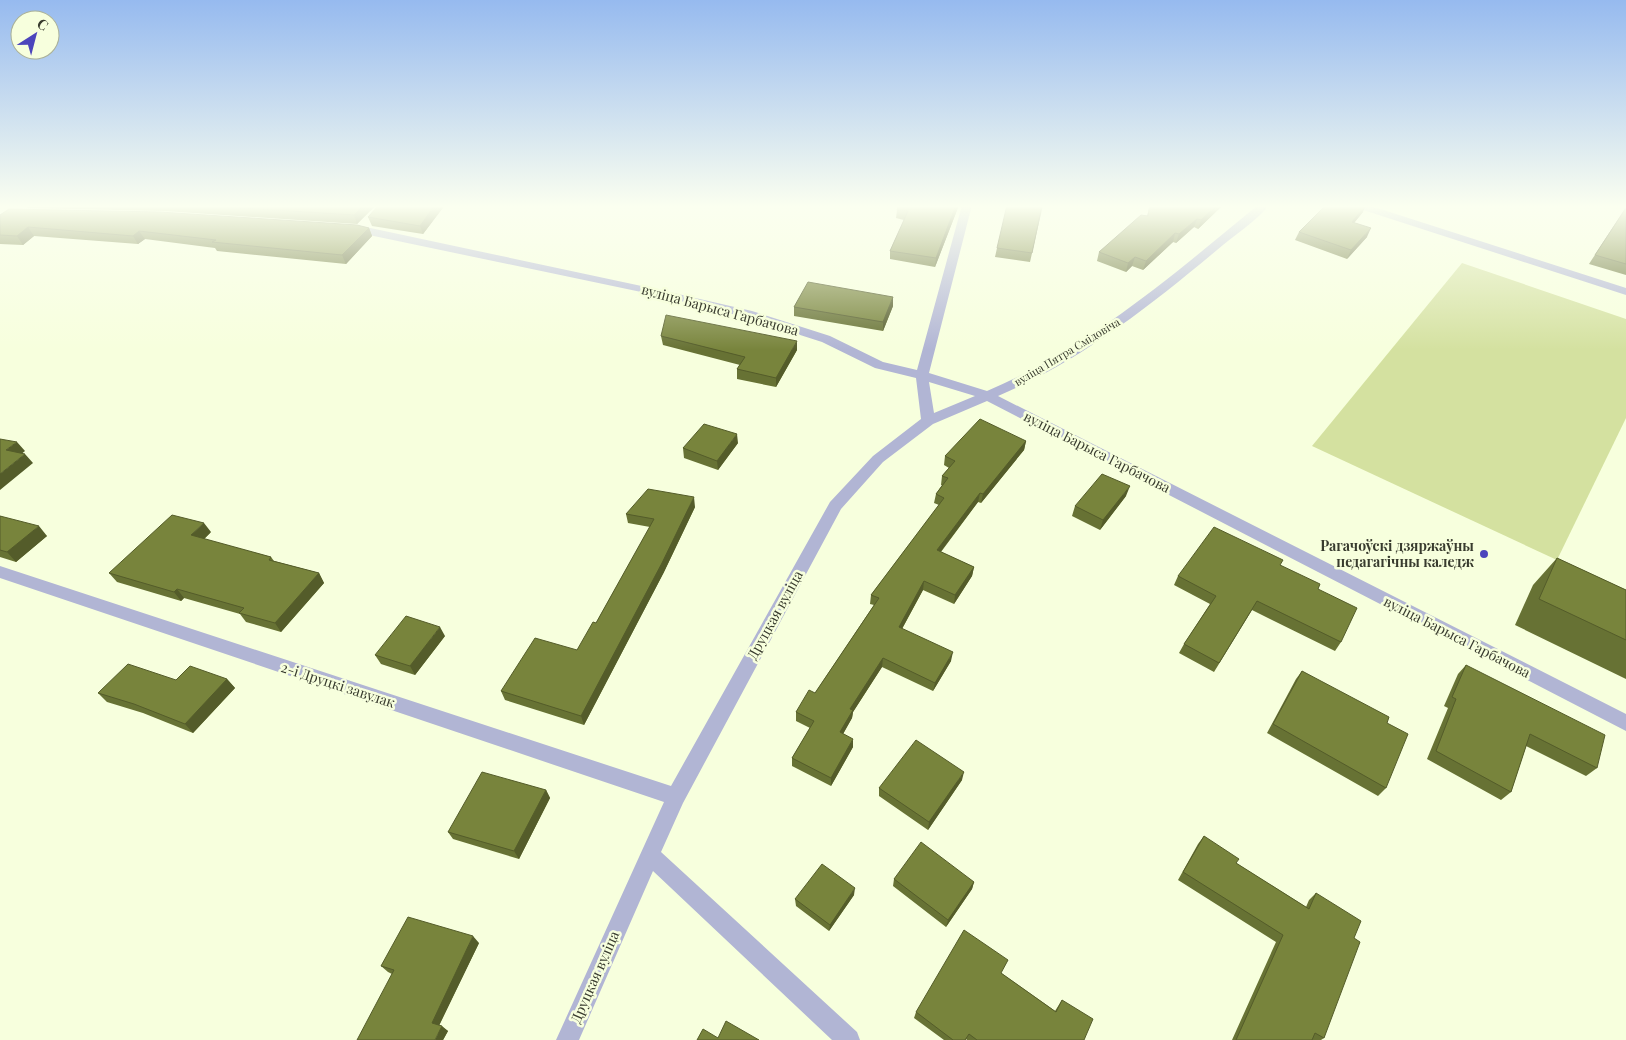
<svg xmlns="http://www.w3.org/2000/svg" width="1626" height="1040" viewBox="0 0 1626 1040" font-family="'Playfair Display',serif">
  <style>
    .green { fill: #d4e1a0 }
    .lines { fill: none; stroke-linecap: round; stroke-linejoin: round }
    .minor { fill: #b1b5d4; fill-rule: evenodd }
    .wall { fill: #677234 }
    .shaded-wall { fill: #545c2a }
    .building { fill: #78843c; stroke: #545c2a }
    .poi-dot { fill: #4c45bc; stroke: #f7ffdd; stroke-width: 2 }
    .labels { text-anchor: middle; stroke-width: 5; stroke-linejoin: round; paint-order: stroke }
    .far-street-label { font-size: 11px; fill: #383b2e; stroke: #f7ffdd }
    .street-label { font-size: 14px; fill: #383b2e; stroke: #f7ffdd }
    .poi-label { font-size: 14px; font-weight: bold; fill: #383b2e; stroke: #f7ffdd; text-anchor: end }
  </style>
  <rect width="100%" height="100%" fill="#f7ffdd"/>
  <path class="green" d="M1462 263 1626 319V418L1557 560 1312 446Z"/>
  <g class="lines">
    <path class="minor" d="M962 205H972L929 373 987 391C1089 348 1173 275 1258 205H1269C1257 221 1233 236 1217 250 1150 306 1080 361 998 396L1626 714V731L987 401 933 424 883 462 841 509 683 803 661 852 857 1032 860 1040H832L653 871 579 1040H556L664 802 0 578V566L671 786 830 502 873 456 921 419 916 378 875 368 822 342 744 317 665 297 350 231 345 228 350 225 361 226 665 291 752 311 830 336 883 362 917 370ZM929 382 975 396 934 413Z
      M1353 205H1368L1626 288V295L1354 207Z"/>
  </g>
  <path class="wall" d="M26 205H376L357 224 165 211 28 208Z
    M445 205 423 234 372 226 368 217Z
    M899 205H959L935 267 890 259V251L904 220 896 218 897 210Z
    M1043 205 1030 262 995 257 997 248Z
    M1150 205H1223L1198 229 1194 227 1176 243 1173 242 1143 270 1132 266 1126 272 1097 261 1099 252 1147 216Z
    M1626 207V275L1589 264Z
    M1363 212 1354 223 1367 237 1347 259 1295 240 1299 232Z
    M0 215 369 228 372 236 346 264 217 251 215 248 145 239 138 244 34 236 23 245 0 244Z
    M893 306 883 331 794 316V307Z
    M661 336 797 350 776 387 737 379V369L740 365 663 345Z
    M1026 441 1024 450 981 503 978 502 941 552 974 567 972 576 954 604 923 590 902 629 951 661 933 691 882 667 853 712 852 718 843 734 853 747 831 786 792 766V758L810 728 796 721V712L815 693 874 605 870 604 871 595 939 505 934 503 936 494 942 485H941L942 476 949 468 944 465 945 456Z
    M738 443 718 470 684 458 683 448Z
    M1126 496 1100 530 1072 516 1075 506Z
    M695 507 664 572 584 725 505 700 501 691 577 650 596 623 650 527 628 523 626 514Z
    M0 516 47 536 16 562 0 557Z
    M211 532 204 539 271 557 274 561 319 573 324 583 281 632 246 622 240 614 184 598 181 601 117 582 109 573Z
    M1557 558 1626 590V679L1515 625 1533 585Z
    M1280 565 1318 589 1341 642 1335 651 1252 610 1214 672 1179 653 1184 644 1210 604 1174 585 1178 576Z
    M445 636 415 675 381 664 375 655Z
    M1466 665 1597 768 1586 776 1526 746 1511 792 1501 800 1427 759 1448 708 1444 706 1458 674Z
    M1302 671 1387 723 1386 788 1378 796 1267 733 1296 679Z
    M227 679 235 688 193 733 143 713 107 702 98 693 176 680Z
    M962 780 928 830 879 796V788Z
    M546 790 550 798 519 859 453 839 448 832Z
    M1204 836 1236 863 1306 907 1309 900 1316 893 1354 938 1324 1038 1321 1040H1232L1276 942 1178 880 1198 844Z
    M894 879 974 882 972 889 946 927 893 886Z
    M854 895 829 931 796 906 795 899Z
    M479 943 439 1025 448 1031 443 1040 392 974 388 972 381 966Z
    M1001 973 1055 1011 1062 1000 1084 1040H967L966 1039V1040H944L914 1018 916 1012Z"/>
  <path class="shaded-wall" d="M364 205H376L357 224 354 215Z
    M435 205H445L423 234 420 226Z
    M956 205H959L935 267 936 258Z
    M1217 205H1223L1198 229 1201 220Z
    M1366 205 1363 212 1348 230 1352 222Z
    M1197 219 1194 227 1176 243 1179 234Z
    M28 227 34 236 23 245 17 236Z
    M369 228 372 236 346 264 342 255Z
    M1371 228 1367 237 1347 259 1351 250Z
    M139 231 145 239 138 244 133 236Z
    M1175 233 1173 242 1143 270 1146 261Z
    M1135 257 1132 266 1126 272 1128 263Z
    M893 297V306L883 331V322Z
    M797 341V350L776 387V378Z
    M737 434 738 443 718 470 717 461Z
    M1026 441 1024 450 981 503 983 494Z
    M17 442 25 451 14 460 6 450Z
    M25 454 33 463 0 490V474Z
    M1130 486 1126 496 1100 530 1103 520Z
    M980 493 978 502 935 559 937 550Z
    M694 497 695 507 664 572 584 725 581 716Z
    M204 523 211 532 198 545 191 535Z
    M39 526 47 536 16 562 7 552Z
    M974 567 972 576 954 604 955 595Z
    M319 573 324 583 281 632 275 623Z
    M924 581 923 590 898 636 899 627Z
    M177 589 184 598 181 601 174 592Z
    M440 627 445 636 415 675 410 666Z
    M953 652 951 661 933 691 935 683Z
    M883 658 882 667 853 712 852 718 839 741 840 732 850 709Z
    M227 679 235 688 193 733 185 724Z
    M853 739V747L831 786V778Z
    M964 772 962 780 928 830 929 822Z
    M546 790 550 798 519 859 514 851Z
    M974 882 972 889 946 927 948 920Z
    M855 888 854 895 829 931 830 925Z
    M473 936 479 943 438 1028 432 1023Z
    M442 1026 448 1031 443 1040H435Z"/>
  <path class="building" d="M195 205H364L354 215Z
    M379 205H435L420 226 368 217Z
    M899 205H956L936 258 890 251 908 211 897 210Z
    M1007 205H1042L1032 253 997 248Z
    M1150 205H1217L1201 220 1197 219 1179 234 1175 233 1146 261 1135 257 1128 263 1099 252 1141 215 1148 216Z
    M1326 205H1366L1352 222 1371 228 1351 250 1299 232Z
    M1626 208V264L1595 255Z
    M9 209 160 212 357 225 369 228 342 255 212 242 216 240 139 231 133 236 28 227 17 236 0 235V215Z
    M808 282 893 297 883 322 794 307Z
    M666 315 797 341 776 378 737 369 745 357 661 336Z
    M980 419 1026 441 983 494 980 493 937 550 974 567 955 595 924 581 899 627 953 652 935 683 883 658 850 709 853 710 840 732 853 739 831 778 792 758 814 721 796 712 809 690 815 693 879 598 871 595 944 498 936 494 948 478 942 476 955 461 945 456Z
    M704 424 737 434 717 461 683 448Z
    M0 439 17 442 6 450 25 454 0 474Z
    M1102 474 1130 486 1103 520 1075 506Z
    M648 489 694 497 662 563 581 716 501 691 535 638 577 650 593 622 596 623 654 519 626 514Z
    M172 515 204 523 191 535 271 557 269 560 319 573 275 623 239 613 244 608 177 589 174 592 109 573Z
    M0 516 39 526 7 552 0 550Z
    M1214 527 1283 560 1280 565 1320 584 1318 589 1357 608 1341 642 1257 601 1219 663 1184 644 1216 596 1178 576Z
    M1557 558 1626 590V640L1539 599Z
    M406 616 440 627 410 666 375 655Z
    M128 664 176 680 190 666 227 679 185 724 134 704 98 693Z
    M1466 665 1605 735 1597 768 1530 734 1511 792 1436 751 1456 699 1452 697Z
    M1302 671 1389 717 1387 723 1408 734 1386 788 1273 724Z
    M916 740 964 772 929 822 879 788Z
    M482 772 546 790 514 851 448 832Z
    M1204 836 1239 859 1236 863 1309 909 1316 893 1361 921 1354 938 1360 942 1324 1038 1315 1033 1312 1040H1236L1283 935 1183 872Z
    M921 842 974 882 948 920 894 879Z
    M822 864 855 888 830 925 795 899Z
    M408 917 473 936 432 1023 442 1026 435 1040H357L394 970 381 966Z
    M964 930 1008 960 1001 973 1056 1012 1062 1000 1093 1019 1084 1040H977L969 1034 965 1040H953L916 1012Z
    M726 1021 759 1040H697L703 1029 718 1038Z"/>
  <linearGradient id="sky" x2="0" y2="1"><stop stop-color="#96baef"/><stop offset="0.59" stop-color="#fbfff0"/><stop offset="1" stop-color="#fbfff0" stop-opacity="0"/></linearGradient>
  <rect width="1626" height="350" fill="url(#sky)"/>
  <circle class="poi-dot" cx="1484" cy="554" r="5"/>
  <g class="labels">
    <g class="far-street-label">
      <text transform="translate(1067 352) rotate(-31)" y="4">вуліца Пятра Смідовіча</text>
    </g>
    <g class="street-label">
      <text transform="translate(720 310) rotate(15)" y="5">вуліца Барыса Гарбачова</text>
      <text transform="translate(1097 452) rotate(27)" y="5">вуліца Барыса Гарбачова</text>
      <text transform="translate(775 615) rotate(-61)" y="5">Друцкая вуліца</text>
      <text transform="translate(1457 637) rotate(27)" y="5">вуліца Барыса Гарбачова</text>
      <text transform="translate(338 685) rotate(18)" y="5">2-і Друцкі завулак</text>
      <text transform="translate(595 977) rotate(-66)" y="5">Друцкая вуліца</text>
    </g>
    <g class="poi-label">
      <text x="1474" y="551">Рагачоўскі дзяржаўны<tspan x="1474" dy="16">педагагічны каледж</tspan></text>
    </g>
  </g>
  <g transform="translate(35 35) rotate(36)"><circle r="24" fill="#f7ffdd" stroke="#abb197"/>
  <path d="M0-4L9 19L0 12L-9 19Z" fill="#4c45bc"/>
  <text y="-8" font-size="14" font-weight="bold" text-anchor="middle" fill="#383b2e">С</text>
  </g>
</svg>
